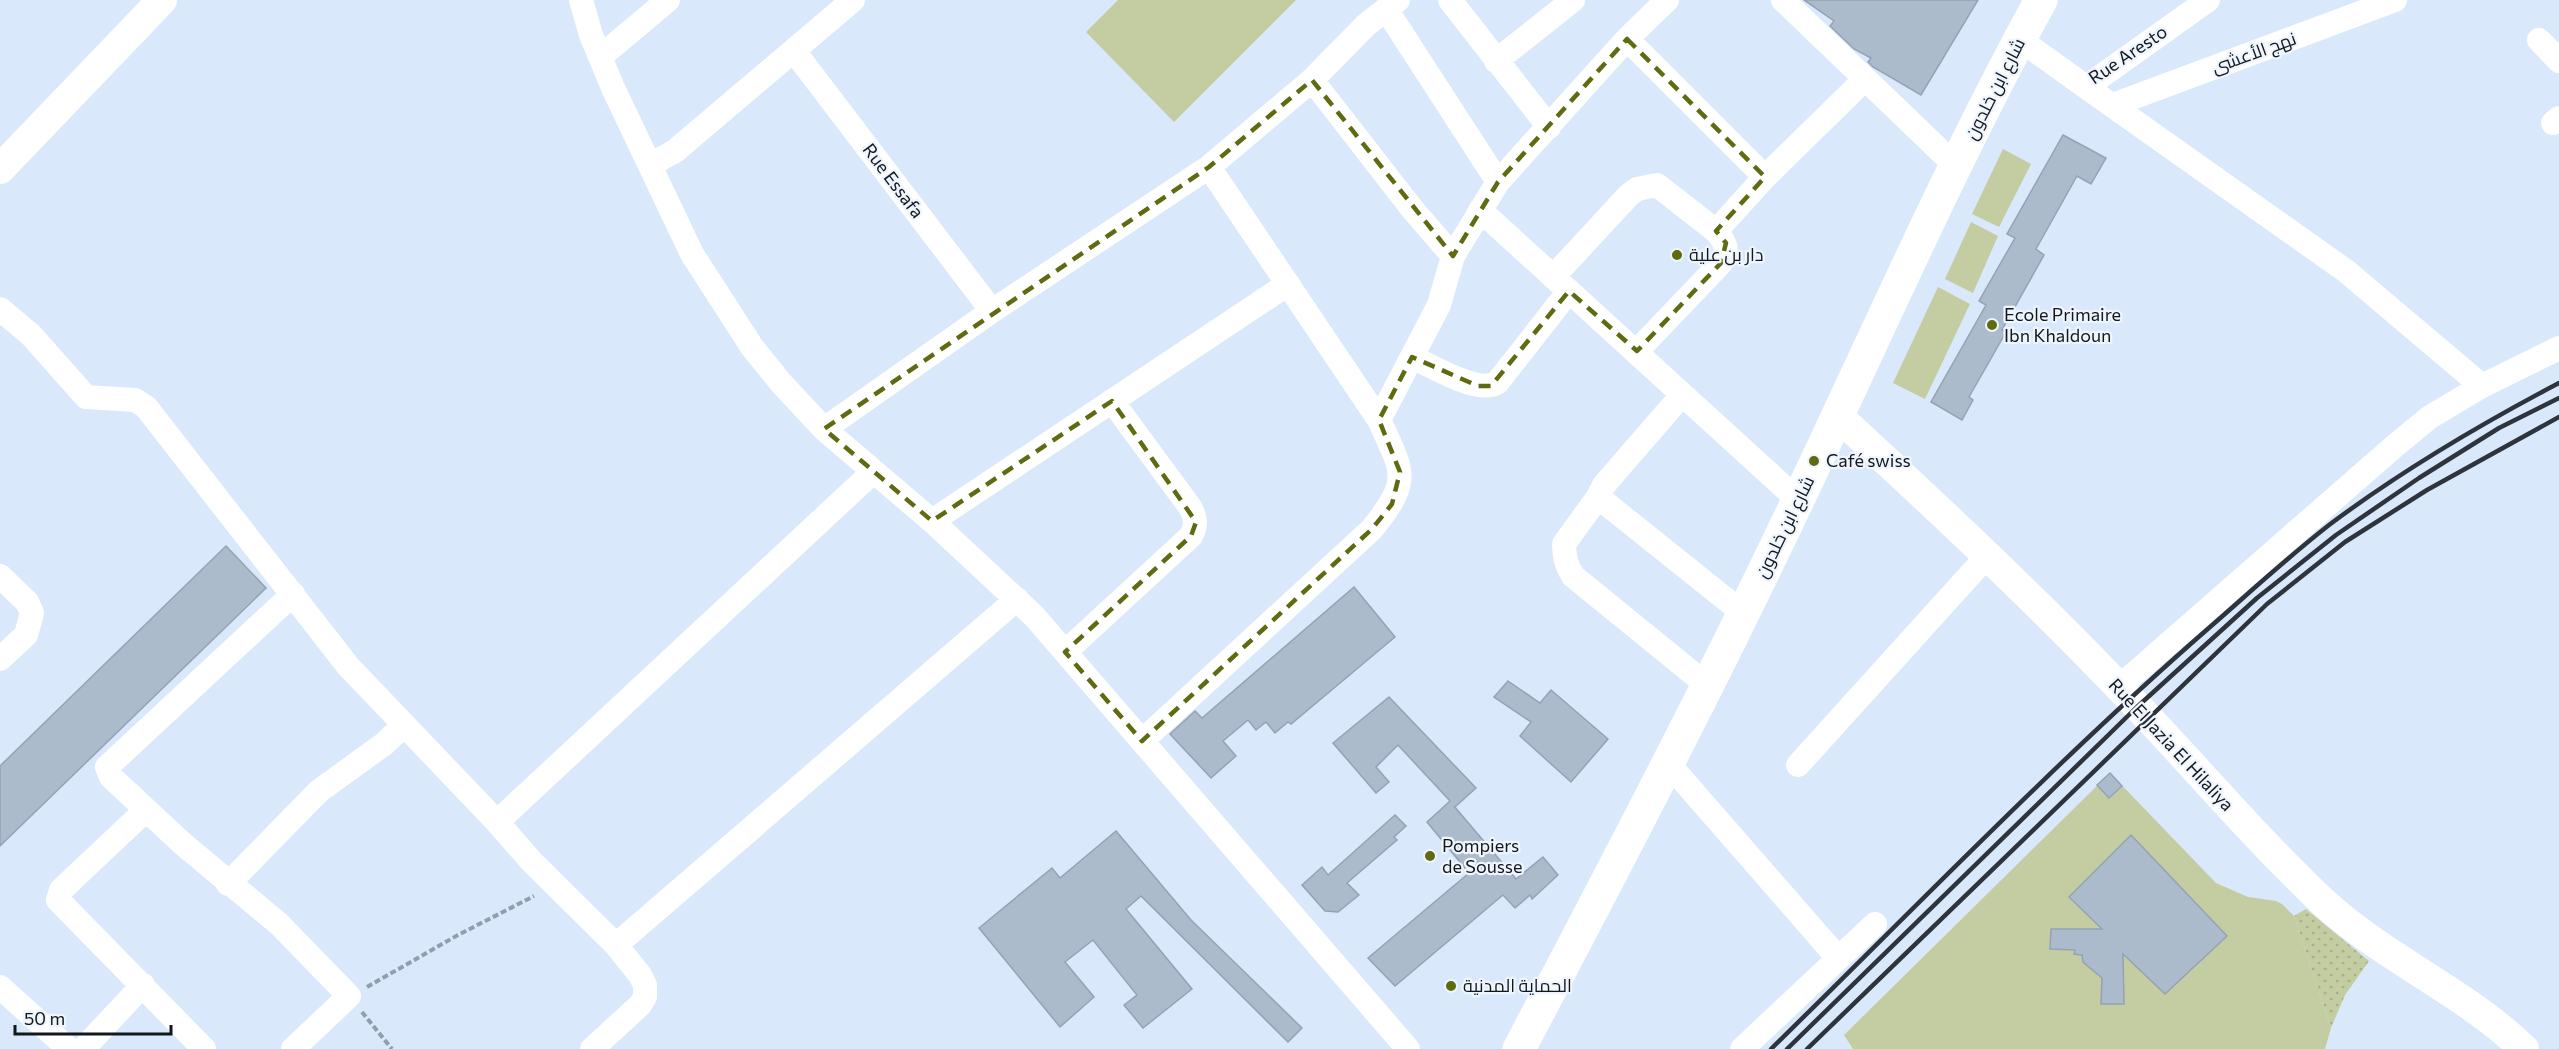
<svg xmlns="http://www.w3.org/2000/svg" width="2559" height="1049" viewBox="0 0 2559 1049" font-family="Commissioner,Cairo,sans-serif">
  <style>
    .grass { fill: url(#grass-dots) }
    .pitch { fill: #c4cca2 }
    .building { fill: #acbbcc; stroke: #94a3b4; stroke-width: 1.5 }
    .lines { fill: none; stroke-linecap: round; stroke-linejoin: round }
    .path { stroke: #929eac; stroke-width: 4; stroke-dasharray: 6 3; stroke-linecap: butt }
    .minor { stroke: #fff; stroke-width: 24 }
    .tertiary { stroke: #fff; stroke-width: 30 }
    .primary { stroke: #fff; stroke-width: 33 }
    .rail { stroke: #2e343d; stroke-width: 4.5 }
    .marked { fill: none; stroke: #5f6a11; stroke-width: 4.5; stroke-dasharray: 12 8; stroke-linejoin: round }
    .poi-dot { fill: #5f6a11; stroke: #eef5fc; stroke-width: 2 }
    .labels { text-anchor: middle; stroke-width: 4.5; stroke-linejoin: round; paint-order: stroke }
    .street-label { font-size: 18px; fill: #12171e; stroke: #eef5fc }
    .poi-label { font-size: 18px; fill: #12171e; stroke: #eef5fc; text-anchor: start }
  </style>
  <defs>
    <pattern id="grass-dots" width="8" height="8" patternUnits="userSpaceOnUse" patternTransform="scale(1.5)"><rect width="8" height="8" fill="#c4cca2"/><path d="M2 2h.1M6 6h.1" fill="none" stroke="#a7ae8b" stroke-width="1.8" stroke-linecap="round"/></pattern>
  </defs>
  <rect width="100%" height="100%" fill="#d9e9fb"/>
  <path class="grass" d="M2306 909 2369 961 2345 995 2331 1028 2294 916Z"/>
  <path class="pitch" d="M1118 0H1296L1174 122 1086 32Z
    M2003 149 2031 164 1999 227 1972 214Z
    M1971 222 1998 236 1973 293 1945 279Z
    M1938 287 1970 304 1925 399 1893 383Z
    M2110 773 2216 883 2248 897 2276 901 2282 904 2294 916 2331 1028 2325 1049H1853L1844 1035Z"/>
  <path class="building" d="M1804 0H1978L1921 95 1873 67 1868 62 1871 58 1854 49 1830 26 1834 21Z
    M2063 135 2106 158 2091 184 2077 176 2036 249 2044 255 2002 330 2006 332 1969 397 1973 400 1962 420 1931 402 1986 305 1979 301 2015 238 2007 234Z
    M226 546 266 588 0 846V766Z
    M1354 587 1395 637 1291 724 1288 722 1275 733 1266 722 1256 730 1248 720 1223 741 1236 756 1211 778 1170 734 1195 711 1202 718Z
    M1508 681 1540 703 1551 690 1608 739 1571 782 1520 736 1531 722 1494 697Z
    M1389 697 1476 788 1455 807 1454 806 1516 879 1543 857 1558 875 1532 899 1530 895 1515 908 1503 895 1395 986 1368 958 1469 873 1427 822 1450 801 1398 745 1376 767 1389 782 1376 793 1333 743Z
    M2110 773 2122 786 2109 798 2097 785Z
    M1395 815 1406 826 1394 837 1397 840 1347 883 1359 895 1338 912 1325 911 1302 885 1322 867 1328 875Z
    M1116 831 1191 920 1302 1028 1288 1042 1141 896 1126 909 1192 989 1143 1028 1124 1005 1137 995 1093 940 1065 962 1094 997 1060 1027 979 928 1052 868 1060 878Z
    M2131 835 2227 936 2165 994 2123 954 2124 1004H2101L2102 978 2083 962 2082 955 2074 954 2075 950 2050 949 2051 929H2102L2069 897Z"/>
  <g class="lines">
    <path class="path" d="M367 987 458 935 534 896
      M362 1012 392 1049"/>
    <path class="minor" d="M581 0 591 35 613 88 692 254 752 347 781 383 824 429 932 521 1034 616 1408 1049
      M1398 0 1366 25 1312 80 1413 210 1453 256
      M1450 0 1549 127
      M1783 0 1956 166
      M1386 9 1498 182
      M1627 39 1765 177
      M2019 39 2086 87 2208 0
      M2539 40 2559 61
      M794 51 992 311
      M600 57 668 0
      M1496 61 1573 0
      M2086 87 2346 271 2482 386 2559 348
      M2113 105 2395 0
      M2553 123 2559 118
      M650 165 675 151 853 0
      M1480 210 1798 500
      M1553 277 1629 195 1637 189 1657 185 1716 231
      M0 309 31 335 86 397 135 400 146 407 348 666 497 822 532 862 616 945 640 975 645 985V997L640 1005 592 1049
      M1637 351 1721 263C1729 249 1726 243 1716 231L1765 177 1865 79
      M1412 357C1432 366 1477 394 1497 383L1569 291
      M1682 395 1604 485 1598 497 1743 613
      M1379 420 1439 305 1453 256 1498 182 1627 39 1667 0
      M824 429 992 311 1209 167 1312 80
      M1598 497 1564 544C1564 556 1566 566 1573 576L1707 685
      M932 521 1288 284
      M0 576 27 602 32 613 26 635 0 659
      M293 594 107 767 111 777 183 844 279 924 349 996 293 1049
      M1065 652 1191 536C1197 525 1196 518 1190 507L1112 401
      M2119 687 2397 444 2430 417 2482 386
      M1142 741 1372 529C1411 480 1404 474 1379 420L1209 167
      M1668 763 1838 958
      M1798 765 1988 555
      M146 810 61 890 58 900 204 1049
      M497 822 873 472
      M228 884 319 791 384 744 403 726
      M616 945 1017 599
      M0 987 69 1049
      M83 1049 143 985
      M1742 1049 1875 924"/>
    <path class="tertiary" d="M0 169 162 0
      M1838 416C1933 504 2029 593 2119 687 2188 758 2251 834 2323 902 2385 959 2464 991 2524 1049"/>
    <path class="primary" d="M1519 1049C1615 867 1711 684 1799 498 1878 332 1952 162 2041 0"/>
    <path class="rail" d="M1771 1049C1916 907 2057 760 2210 627 2249 593 2288 557 2329 525 2401 471 2479 425 2559 383
      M1787 1049 2137 707 2257 598 2336 535 2419 478 2499 428 2559 398
      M1807 1049 2267 604 2345 542 2427 490 2559 417"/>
  </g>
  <path class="marked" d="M1627 39 1765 177 1716 231 1726 243 1721 263 1637 351 1569 291 1491 386H1478L1412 357 1379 420 1400 472 1392 504 1372 529 1142 741 1065 652 1191 536 1196 522 1112 401 932 521 824 429 1209 167 1312 80 1453 256 1498 182Z"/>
  <g class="poi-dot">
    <circle cx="1677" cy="255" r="6"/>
    <circle cx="1992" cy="325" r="6"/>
    <circle cx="1814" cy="461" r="6"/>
    <circle cx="1430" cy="856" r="6"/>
    <circle cx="1451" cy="986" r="6"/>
  </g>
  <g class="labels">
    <g class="street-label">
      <text transform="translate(2254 53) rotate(-20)" y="6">نهج الأعشى</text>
      <text transform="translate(2128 55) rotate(-34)" y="6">Rue Aresto</text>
      <text transform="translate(1995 89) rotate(-63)" y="6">شارع ابن خلدون</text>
      <text transform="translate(893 181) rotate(53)" y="6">Rue Essafa</text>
      <text transform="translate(1785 527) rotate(-64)" y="6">شارع ابن خلدون</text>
      <text transform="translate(2171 745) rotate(47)" y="6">Rue El Jazia El Hilaliya</text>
    </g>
    <g class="poi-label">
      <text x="1689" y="261">دار بن علية</text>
      <text x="2004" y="321">Ecole Primaire<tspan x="2004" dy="21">Ibn Khaldoun</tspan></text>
      <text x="1826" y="467">Café swiss</text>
      <text x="1442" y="852">Pompiers<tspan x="1442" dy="21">de Sousse</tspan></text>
      <text x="1463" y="992">الحماية المدنية</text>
    </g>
  </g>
  <path d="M15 1025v9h156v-9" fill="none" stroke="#12171e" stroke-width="3"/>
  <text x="24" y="1025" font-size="18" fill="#12171e" stroke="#eef5fc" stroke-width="4.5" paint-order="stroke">50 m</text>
</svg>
